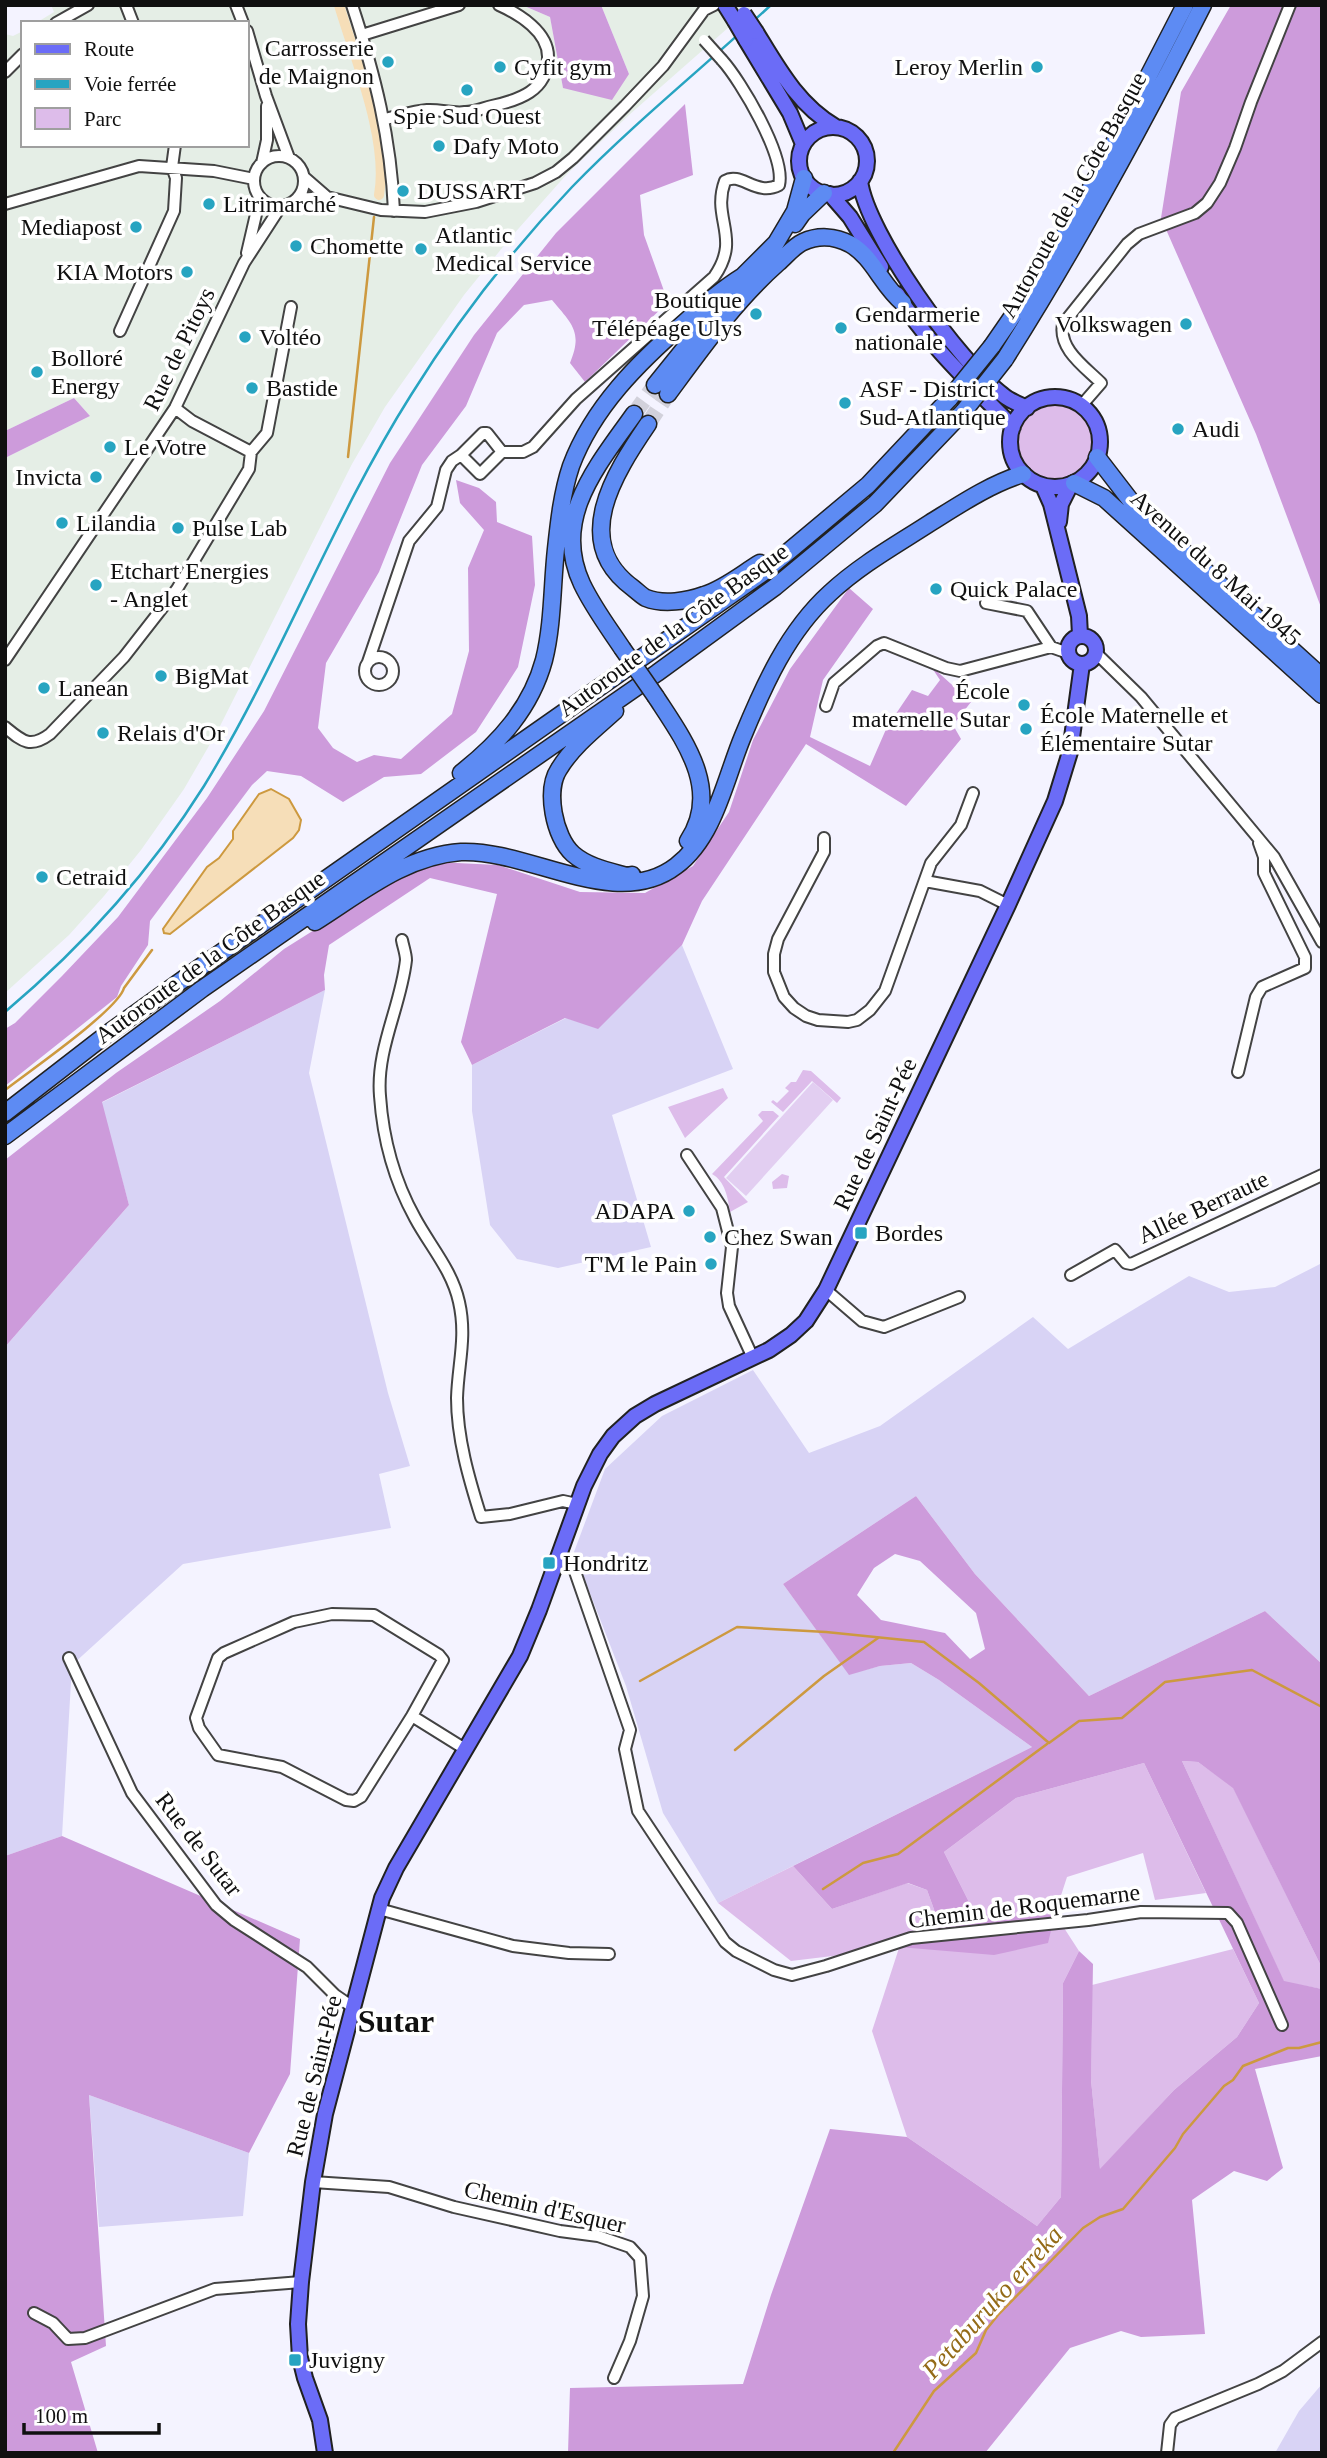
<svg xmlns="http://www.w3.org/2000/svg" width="1327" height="2458" viewBox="0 0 1327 2458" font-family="'Times New Roman',serif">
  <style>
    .industrial { fill: #e5eee6 }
    .farmland { fill: #d8d3f5 }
    .green { fill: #ddbcea }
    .forest { fill: #cd9bdb; fill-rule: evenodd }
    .pitch { fill: #e2cef1 }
    .water { fill: #f6deb8; stroke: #cd993f; stroke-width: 2 }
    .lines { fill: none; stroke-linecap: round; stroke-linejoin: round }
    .stream { stroke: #cd993f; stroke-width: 2.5 }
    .canal { stroke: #f6deb8; stroke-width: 10 }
    .highway-tunnel { stroke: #d2d1db; stroke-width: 16; stroke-dasharray: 16 8; stroke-linecap: butt }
    .minor-casing { stroke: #434343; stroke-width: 14 }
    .major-casing { stroke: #212121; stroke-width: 18 }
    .highway-casing { stroke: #212121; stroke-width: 19 }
    .minor { stroke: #fff; stroke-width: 10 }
    .major { stroke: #6b6cf7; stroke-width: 14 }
    .highway { stroke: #5d8bf3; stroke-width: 16 }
    .rail { stroke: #27a4c1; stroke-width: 2.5 }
    .minor-bridge-casing { stroke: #434343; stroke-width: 14; stroke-linecap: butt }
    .major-bridge-casing { stroke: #212121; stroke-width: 18; stroke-linecap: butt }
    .highway-bridge-casing { stroke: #212121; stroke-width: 19; stroke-linecap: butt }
    .minor-bridge { stroke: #fff; stroke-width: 10 }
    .major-bridge { stroke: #6b6cf7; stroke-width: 14 }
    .highway-bridge { stroke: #5d8bf3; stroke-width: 16 }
    .poi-dot { fill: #27a4c1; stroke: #fff; stroke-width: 2.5 }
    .labels { text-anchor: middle; stroke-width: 7; stroke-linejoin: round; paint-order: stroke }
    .poi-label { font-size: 24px; fill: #101010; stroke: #fff; text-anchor: start }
    .street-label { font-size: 24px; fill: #101010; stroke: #fff }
    .water-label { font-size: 26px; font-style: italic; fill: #946b17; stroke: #fff }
    .district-label { font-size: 32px; font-weight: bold; fill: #101010; stroke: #fff }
  </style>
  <rect width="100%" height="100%" fill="#f4f3ff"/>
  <path class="industrial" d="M51 5H522L550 17 563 88 629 74 601 5H754L629 115 567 174 511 237 464 295 385 407 352 464 217 732 184 789 141 850 104 896 69 935 5 993V458L90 416 74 398 5 431V34L13 36 23 31V145H247V23H36L54 12Z"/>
  <path class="farmland" d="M682 945 733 1069 612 1115 651 1247 558 1268 517 1259 490 1225 472 1111V1065L566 1018 598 1028Z
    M325 990 309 1073 388 1393 410 1466 379 1474 391 1528 183 1564 72 1665 62 1836 5 1856V1347L129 1205 101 1103Z
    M1322 1263V1664L1265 1611 1089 1696 975 1574 916 1496 783 1584 849 1674 880 1666 911 1663 939 1680 1032 1747 718 1903 663 1813 626 1686 574 1552 605 1469 662 1416 753 1370 809 1453 880 1426 1033 1317 1068 1349 1189 1276 1229 1292 1275 1287Z
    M89 2095 249 2153 243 2216 99 2227Z
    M1322 2384V2453H1275L1299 2411Z"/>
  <path class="green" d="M1060 405C1122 421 1090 500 1040 477 1030 473 1023 464 1020 453 1016 440 1021 418 1034 410 1041 406 1052 406 1060 405Z
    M803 1070 811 1071 841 1098 837 1103 812 1081 783 1112 771 1102 773 1100 777 1103 789 1091 785 1088 791 1082H796Z
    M723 1088 728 1098 685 1138 668 1107Z
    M762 1111H773L779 1116 724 1177 748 1202 730 1212C728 1198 725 1181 712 1174L763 1121 758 1115Z
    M782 1174 789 1176 787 1188 773 1189 772 1182Z
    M1182 1761 1198 1762 1233 1787 1322 1968V1989L1284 1982Z
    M1144 1763 1206 1893 1155 1900 1143 1853 1067 1877 1055 1914 1079 1951 1063 1983 1061 2197 1037 2226 907 2137 872 2031 899 1948 791 1961 718 1903 793 1866 832 1909 907 1883 927 1890 936 1915 900 1947 1055 1914 977 1918 944 1852 1016 1798Z
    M1233 1949 1259 2003 1237 2037 1174 2090 1100 2170 1091 2080 1092 1985Z"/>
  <path class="forest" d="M522 5H601L629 74 612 100 563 88 550 17Z
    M1231 5H1322V610L1256 434 1161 218 1181 92Z
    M685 104 693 175 640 195 644 235 668 302 585 382 570 363C583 332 572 324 552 300L524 305 497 333 466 406 422 465 379 572 326 663 318 728 333 748 357 762 374 755 401 759 452 714 469 651 468 568 484 530 460 503 456 480 479 488 496 502 497 522 532 536 535 585 518 667 476 732 421 774 384 777 343 802 301 776 267 771 252 785 150 921 148 945 121 986 117 997 5 1086V1029L15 1023 62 976 118 917 207 798 264 711 390 463 474 335 556 233Z
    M74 398 90 416 5 458V431Z
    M849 588 873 609 823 680 810 737 870 766 887 727 912 690 928 696 940 680 930 665 971 702 953 725 961 739 906 806 806 744 702 901 682 945 598 1029 565 1018 472 1065 461 1042 497 894 430 878 329 945 324 975 325 990 102 1102 129 1205 5 1347V1160L116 1073 220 1001 284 949 400 876 436 862 498 865 580 892 645 893 693 866 729 812 753 740 790 669Z
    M916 1496 975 1574 1089 1696 1265 1611 1322 1664V1968L1233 1788 1198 1762 1182 1761 1284 1981 1322 1989V2056L1255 2069 1283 2168 1267 2181 1234 2171 1192 2200 1205 2334 1141 2337 1121 2331 1070 2348 985 2453H568L570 2388 743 2384 771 2295 830 2129 907 2137 1037 2226 1061 2197 1063 1983 1079 1951 1093 1964 1091 2080 1100 2169 1174 2090 1237 2037 1259 2003 1144 1763 1016 1798 944 1852 977 1918 1055 1914 1048 1943 994 1955 899 1947 936 1915 927 1890 908 1883 832 1909 793 1866 1032 1747 939 1680 911 1663 880 1666 849 1675 783 1584ZM895 1554 920 1561 976 1613 985 1649 970 1659 945 1633 881 1620 857 1595 874 1568Z
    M62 1836 300 1939 290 2074 249 2153 89 2095 106 2346 71 2362 98 2453H5V1856Z"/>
  <path class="pitch" d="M813 1082 833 1100 746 1196 726 1178Z"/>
  <path class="water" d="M271 789 289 799 301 820 299 830 293 838 170 934 164 933 163 929 207 867 219 858 233 839V831L259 794Z"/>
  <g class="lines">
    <path class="stream" d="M348 457 374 217
      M5 1090C28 1072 118 1010 124 988L152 950
      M640 1681 737 1627 826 1632 924 1642 979 1683 1049 1743 1079 1721 1122 1718 1165 1682 1252 1670 1322 1707
      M735 1750 824 1676 878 1638
      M823 1889 863 1863 898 1854 1047 1744
      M893 2453 934 2391 976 2353 986 2330 998 2315 1083 2228 1100 2217 1123 2209 1175 2148 1183 2134 1224 2086 1233 2080 1243 2066 1288 2048H1299L1322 2042"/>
    <path class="canal" d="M339 5C355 59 389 140 379 195"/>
    <path class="highway-tunnel" d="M634 414 655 385
      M648 424 668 394"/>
    <defs>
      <path id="minor" d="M126 5 133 23
        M236 5 243 23
        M352 5C375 75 391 138 394 211
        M56 23 88 5
        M247 31 266 96 289 158
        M362 35 459 5
        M5 72 23 54
        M385 119C399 116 413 111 427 110 440 109 453 114 465 112 474 112 483 108 492 106 519 100 547 91 548 58 549 32 519 14 499 5
        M254 181a25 25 0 1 1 50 0a25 25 0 1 1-50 0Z
        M262 163 267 140V106
        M172 167 175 145
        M327 197 381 210 425 212 476 202 535 183 556 172 573 158 625 106 663 66 704 10 714 5
        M297 199 327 197 304 177
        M5 204 139 166 214 171 254 179
        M247 253 260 197
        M120 331 174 211 176 178 172 167
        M1081 406 1101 383C1085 367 1058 349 1063 324L1127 244 1139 234 1195 213 1207 203 1220 183 1235 148 1251 102 1290 5
        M251 452 267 433 291 307
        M502 452 480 474 461 455 483 433H487L502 452H523L533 447 576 399 714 277C742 237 711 219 725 181 741 171 756 197 779 185 786 157 741 81 722 60
        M986 603 1027 611 1051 647 1068 653
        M1096 653 1141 697 1274 857 1322 942
        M365 671a14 14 0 1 1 28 0a14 14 0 1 1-28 0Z
        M5 660 175 408 244 263 281 206
        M368 662 409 541 437 507 446 470 452 461 461 455
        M826 706 834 683 877 646 884 643 946 668 960 671 1051 647
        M5 727C22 741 30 749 50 734L124 657 177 589 249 469 251 452 192 421 175 408
        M824 838V852L778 939 774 954V972L784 997 794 1008 806 1016 818 1020 848 1022 857 1020 870 1010 885 991 931 863 961 825 973 793
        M925 881 980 891 1008 905
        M402 940C403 946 406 954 406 960 401 1006 376 1049 380 1096 383 1140 394 1180 415 1218 430 1246 452 1270 459 1302 467 1337 458 1364 457 1398 457 1438 469 1479 481 1517L510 1514 563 1501 577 1504
        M1238 1072 1256 997 1262 987 1305 968V957L1264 873V857L1259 843
        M687 1155 722 1208 732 1247 727 1293 729 1306 753 1358
        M1071 1275 1115 1250 1126 1263 1131 1264 1322 1175
        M826 1290 862 1321 884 1327 959 1297
        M560 1554 572 1563 630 1730 625 1749 638 1811 725 1942 736 1951 774 1970 792 1975 826 1966 911 1938 1088 1920 1141 1912 1228 1913 1237 1923 1282 2025
        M332 1614 374 1615 439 1655 443 1660 412 1716 361 1797 354 1801 346 1800 282 1767 218 1755 199 1728 196 1718 218 1658 224 1653 294 1622Z
        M69 1658 132 1793 216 1905 234 1920 307 1967 335 1995 354 2008
        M412 1716 465 1749
        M379 1909 513 1946 569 1953 609 1954
        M313 2182 389 2187 454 2207 560 2231 598 2236 630 2247 640 2258 643 2296 630 2341 614 2378
        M34 2313 53 2323 68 2339 85 2338 215 2289 301 2282
        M1167 2453 1170 2425 1175 2418 1258 2384 1283 2371 1322 2342"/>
      <path id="major" d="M725 5 735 21
        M756 32C778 68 798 105 836 127
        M746 40 790 113 803 144
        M799 161a34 34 0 1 1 68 0a34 34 0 1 1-68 0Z
        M860 181C867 234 959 362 1003 395 1010 401 1019 404 1027 408
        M830 194 850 217 881 267
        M897 294C928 345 972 385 1013 427
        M1010 442a45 45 0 1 1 90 0a45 45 0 1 1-90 0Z
        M1043 486 1051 504 1079 616 1080 635
        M1059 522 1061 504 1071 484
        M1068 650a14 14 0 1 1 28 0a14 14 0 1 1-28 0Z
        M325 2453 320 2420 305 2378 300 2358 298 2324 301 2282 313 2182 325 2114 382 1898 396 1868 520 1656 539 1610 584 1486 600 1454 613 1436 635 1416 655 1404 769 1350 791 1335 806 1321 826 1290 1008 905 1055 801 1070 752 1082 664"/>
      <path id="highway" d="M795 224 802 214 824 193
        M992 346 1041 275 1081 207 1185 5
        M1005 359C1077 245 1142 126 1203 5
        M655 385 743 276 776 243 795 211 804 178
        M668 394C702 348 735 301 778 263 786 256 794 246 803 242 818 235 835 236 850 244 873 257 882 286 903 303
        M648 424C614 474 570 542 633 588 637 591 642 596 646 598 663 605 688 601 704 595 724 589 743 573 760 563
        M1097 457 1137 509 1322 677
        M1074 483 1104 498 1322 695
        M622 648C608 627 593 607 582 584 551 518 598 465 634 414
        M656 697C684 740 722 790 688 841
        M615 711C595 729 573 746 559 769 545 790 554 837 573 854 588 867 609 871 627 876L632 875
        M461 773C499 743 531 708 544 660 553 624 552 585 556 549 559 521 562 493 571 466 593 407 639 362 685 322 704 305 722 289 743 276
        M315 922C361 893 405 856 461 852 529 849 616 912 676 866 715 837 725 779 743 736 764 685 788 631 830 593 860 565 896 545 930 523 959 505 990 484 1023 474
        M5 1113 107 1034 199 968 764 572 868 485 950 398
        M5 1136 202 989 657 673 775 587 875 504 964 411"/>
    </defs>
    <use href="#minor" class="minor-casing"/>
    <use href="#major" class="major-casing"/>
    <use href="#highway" class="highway-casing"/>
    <use href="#minor" class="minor"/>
    <use href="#major" class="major"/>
    <use href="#highway" class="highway"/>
    <path class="rail" d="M5 1012C82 947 150 872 204 786 281 660 332 520 411 395 457 321 512 250 572 187 634 123 705 66 771 5"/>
    <defs>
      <path id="minor-bridge" d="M704 40 722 60"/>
      <path id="major-bridge" d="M744 14 756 32
        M735 21 746 40"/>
      <path id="highway-bridge" d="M950 398 992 346
        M964 411 1005 359
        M622 648 656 697"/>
    </defs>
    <use href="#minor-bridge" class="minor-bridge-casing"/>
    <use href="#major-bridge" class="major-bridge-casing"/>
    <use href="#highway-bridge" class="highway-bridge-casing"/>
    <use href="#minor-bridge" class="minor-bridge"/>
    <use href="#major-bridge" class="major-bridge"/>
    <use href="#highway-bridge" class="highway-bridge"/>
  </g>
  <g class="poi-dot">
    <circle cx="388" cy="62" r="7"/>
    <circle cx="500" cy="67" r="7"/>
    <circle cx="1037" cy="67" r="7"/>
    <circle cx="467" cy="90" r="7"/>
    <circle cx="439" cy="146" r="7"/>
    <circle cx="403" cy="191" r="7"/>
    <circle cx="209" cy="204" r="7"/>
    <circle cx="136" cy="227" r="7"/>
    <circle cx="296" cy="246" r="7"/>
    <circle cx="421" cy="249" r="7"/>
    <circle cx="187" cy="272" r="7"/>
    <circle cx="756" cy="314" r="7"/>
    <circle cx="1186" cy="324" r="7"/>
    <circle cx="841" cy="328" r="7"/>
    <circle cx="245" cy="337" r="7"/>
    <circle cx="37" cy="372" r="7"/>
    <circle cx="252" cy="388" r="7"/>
    <circle cx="845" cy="403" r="7"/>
    <circle cx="1178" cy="429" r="7"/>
    <circle cx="110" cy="447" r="7"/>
    <circle cx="96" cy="477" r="7"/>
    <circle cx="62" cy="523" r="7"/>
    <circle cx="178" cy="528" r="7"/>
    <circle cx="96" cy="585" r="7"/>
    <circle cx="936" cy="589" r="7"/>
    <circle cx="161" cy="676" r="7"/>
    <circle cx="44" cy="688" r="7"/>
    <circle cx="1024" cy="705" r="7"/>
    <circle cx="1026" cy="729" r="7"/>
    <circle cx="103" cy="733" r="7"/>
    <circle cx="42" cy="877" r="7"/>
    <circle cx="689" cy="1211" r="7"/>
    <rect x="854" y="1226" width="14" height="14" rx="3.5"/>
    <circle cx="710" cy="1237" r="7"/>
    <circle cx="711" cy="1264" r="7"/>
    <rect x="542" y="1556" width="14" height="14" rx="3.5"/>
    <rect x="288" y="2353" width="14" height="14" rx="3.5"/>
  </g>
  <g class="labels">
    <g class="poi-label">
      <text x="374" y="56" text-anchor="end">Carrosserie<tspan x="374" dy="28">de Maignon</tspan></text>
      <text x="514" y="75">Cyfit gym</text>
      <text x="1023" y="75" text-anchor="end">Leroy Merlin</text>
      <text x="467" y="124" text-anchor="middle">Spie Sud Ouest</text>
      <text x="453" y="154">Dafy Moto</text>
      <text x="417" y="199">DUSSART</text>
      <text x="223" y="212">Litrimarché</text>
      <text x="122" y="235" text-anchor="end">Mediapost</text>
      <text x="435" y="243">Atlantic<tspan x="435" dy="28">Medical Service</tspan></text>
      <text x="310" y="254">Chomette</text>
      <text x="173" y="280" text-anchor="end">KIA Motors</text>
      <text x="742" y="308" text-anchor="end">Boutique<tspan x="742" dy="28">Télépéage Ulys</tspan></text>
      <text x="855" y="322">Gendarmerie<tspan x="855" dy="28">nationale</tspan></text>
      <text x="1172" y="332" text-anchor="end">Volkswagen</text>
      <text x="259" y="345">Voltéo</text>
      <text x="51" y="366">Bolloré<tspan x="51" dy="28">Energy</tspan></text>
      <text x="266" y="396">Bastide</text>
      <text x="859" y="397">ASF - District<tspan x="859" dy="28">Sud-Atlantique</tspan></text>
      <text x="1192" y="437">Audi</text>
      <text x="124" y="455">Le Votre</text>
      <text x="82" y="485" text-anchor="end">Invicta</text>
      <text x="76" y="531">Lilandia</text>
      <text x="192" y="536">Pulse Lab</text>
      <text x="110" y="579">Etchart Energies<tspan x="110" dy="28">- Anglet</tspan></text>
      <text x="950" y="597">Quick Palace</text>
      <text x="175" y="684">BigMat</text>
      <text x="58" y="696">Lanean</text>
      <text x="1010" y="699" text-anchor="end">École<tspan x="1010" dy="28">maternelle Sutar</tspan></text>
      <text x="1040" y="723">École Maternelle et<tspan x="1040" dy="28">Élémentaire Sutar</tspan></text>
      <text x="117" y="741">Relais d'Or</text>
      <text x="56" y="885">Cetraid</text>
      <text x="675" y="1219" text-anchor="end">ADAPA</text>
      <text x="875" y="1241">Bordes</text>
      <text x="724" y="1245">Chez Swan</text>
      <text x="697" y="1272" text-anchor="end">T'M le Pain</text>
      <text x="563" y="1571">Hondritz</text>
      <text x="309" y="2368">Juvigny</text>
    </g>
    <g class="street-label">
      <text transform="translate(1073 195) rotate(-61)" y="8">Autoroute de la Côte Basque</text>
      <text transform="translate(179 349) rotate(-64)" y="8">Rue de Pitoys</text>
      <text transform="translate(1216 568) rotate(42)" y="8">Avenue du 8 Mai 1945</text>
      <text transform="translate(673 630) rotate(-36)" y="8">Autoroute de la Côte Basque</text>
      <text transform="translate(210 957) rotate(-36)" y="8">Autoroute de la Côte Basque</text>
      <text transform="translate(875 1134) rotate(-65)" y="8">Rue de Saint-Pée</text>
      <text transform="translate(1203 1207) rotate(-25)" y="8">Allée Berraute</text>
      <text transform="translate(199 1844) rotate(52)" y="8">Rue de Sutar</text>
      <text transform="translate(1024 1906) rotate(-7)" y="8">Chemin de Roquemarne</text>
      <text transform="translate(314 2076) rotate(-76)" y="8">Rue de Saint-Pée</text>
      <text transform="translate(545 2207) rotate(13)" y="8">Chemin d'Esquer</text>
    </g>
    <g class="water-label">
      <text transform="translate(992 2302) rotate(-48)" y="9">Petaburuko erreka</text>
    </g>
    <g class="district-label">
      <text x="396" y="2032">Sutar</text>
    </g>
  </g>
  <rect width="1327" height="2458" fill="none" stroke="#101010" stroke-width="14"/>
  <rect x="21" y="21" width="228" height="126" fill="#ffffff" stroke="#9f9f9f" stroke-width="2"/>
  <rect x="35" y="44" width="35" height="10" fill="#6b6cf7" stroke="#9f9f9f" stroke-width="2"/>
  <text x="84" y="56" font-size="21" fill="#101010">Route</text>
  <rect x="35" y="79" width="35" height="10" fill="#27a4c1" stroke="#9f9f9f" stroke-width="2"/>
  <text x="84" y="91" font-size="21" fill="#101010">Voie ferrée</text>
  <rect x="35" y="108" width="35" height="21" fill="#ddbcea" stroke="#9f9f9f" stroke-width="2"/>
  <text x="84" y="126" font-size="21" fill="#101010">Parc</text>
  <path d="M24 2423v10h135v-10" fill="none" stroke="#101010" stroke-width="3.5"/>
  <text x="35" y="2423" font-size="21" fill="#101010" stroke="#ffffff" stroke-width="5" paint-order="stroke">100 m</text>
</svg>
